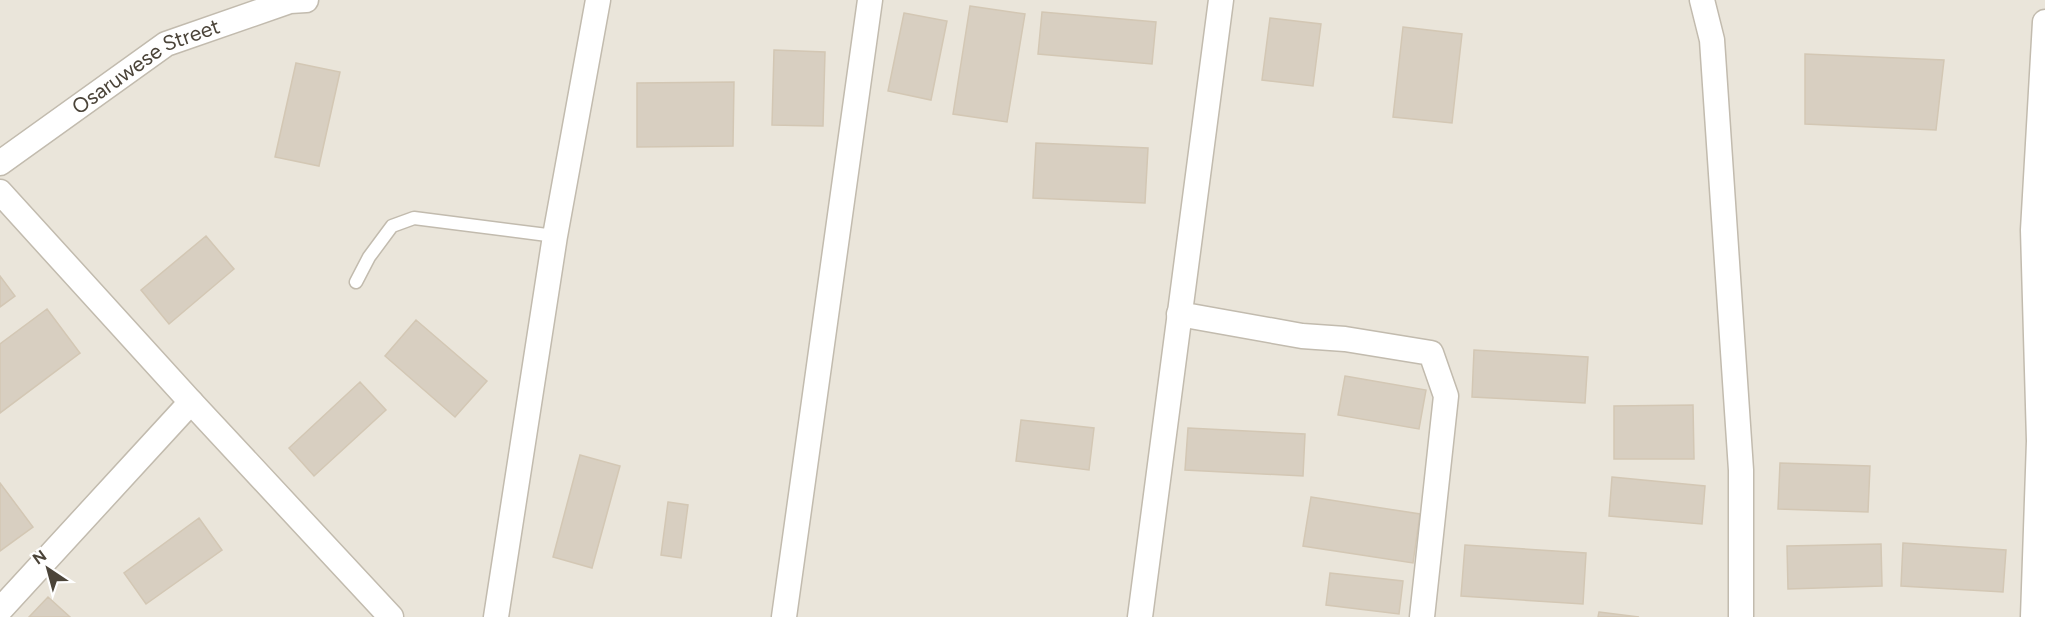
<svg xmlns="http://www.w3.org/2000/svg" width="2045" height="617" viewBox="0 0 2045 617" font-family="Figtree,sans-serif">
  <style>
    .residential { fill: #eae5da }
    .building { fill: #d8cfc1; stroke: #d3c7b4; stroke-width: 1.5 }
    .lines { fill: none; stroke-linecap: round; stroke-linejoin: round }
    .service-casing { stroke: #c2bbae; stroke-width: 15 }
    .minor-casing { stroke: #c2bbae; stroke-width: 27 }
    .service { stroke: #fff; stroke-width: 12 }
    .minor { stroke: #fff; stroke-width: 24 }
    .labels { text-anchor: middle; stroke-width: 5; stroke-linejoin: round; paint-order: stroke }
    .street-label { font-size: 21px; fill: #4b4439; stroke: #fff }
  </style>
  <rect width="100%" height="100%" fill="#f6f3ec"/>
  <path class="residential" d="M0 0H2045V617H0Z"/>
  <path class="building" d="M970 6 1025 14 1007 122 953 114Z
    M1042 12 1156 22 1152 64 1038 54Z
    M904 13 947 21 931 100 888 91Z
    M1270 18 1321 24 1313 86 1262 80Z
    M1403 27 1462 34 1452 123 1393 117Z
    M774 50 825 52 823 126 772 125Z
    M1805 54 1944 60 1936 130 1805 124Z
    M296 63 340 72 319 166 275 157Z
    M734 82 733 146 637 147V83Z
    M1036 143 1148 148 1145 203 1033 198Z
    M206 236 234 269 169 324 141 290Z
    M0 276 15 296 0 307Z
    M47 309 80 353 0 413V344Z
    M416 320 487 381 455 417 385 356Z
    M1474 350 1588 357 1585 403 1472 397Z
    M1345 376 1426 390 1419 429 1338 415Z
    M360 382 386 410 314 476 289 448Z
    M1693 405 1694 459H1614V406Z
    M1021 420 1094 428 1089 470 1016 461Z
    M1188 428 1305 434 1303 476 1185 470Z
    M580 455 620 466 592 568 553 557Z
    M1780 463 1870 466 1868 512 1778 509Z
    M1612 477 1705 486 1702 524 1609 516Z
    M0 483 33 527 0 551Z
    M1311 497 1420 514 1413 563 1303 546Z
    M668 502 688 505 681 558 661 555Z
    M199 518 222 550 146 604 124 573Z
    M1903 543 2006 550 2003 592 1901 586Z
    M1881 544 1882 586 1788 589 1787 546Z
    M1465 545 1586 553 1583 604 1461 596Z
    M1330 573 1403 581 1399 614 1326 605Z
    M48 597 70 617H29Z
    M1599 612 1639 617H1598Z"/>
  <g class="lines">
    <defs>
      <path id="service" d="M356 282 369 257 392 226 414 218 555 236"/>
      <g id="minor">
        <path d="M1702 0 1712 40 1741 470V617"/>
        <path id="s1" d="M0 163 166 44 290 1 306 0"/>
        <path d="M0 192 191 402 391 617"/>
        <path d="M1179 314 1302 336 1345 339 1431 353 1446 396 1422 617"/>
        <path d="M0 610 191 402"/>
        <path d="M496 617 555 236 598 0"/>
        <path d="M784 617 870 0"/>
        <path d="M1140 617 1221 0"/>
        <path d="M2033 617 2039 441 2033 230 2045 22"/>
      </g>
    </defs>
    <use href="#service" class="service-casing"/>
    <use href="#minor" class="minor-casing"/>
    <use href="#service" class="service"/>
    <use href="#minor" class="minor"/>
  </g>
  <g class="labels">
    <g class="street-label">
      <text dy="7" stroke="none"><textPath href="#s1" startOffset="176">Osaruwese Street</textPath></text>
    </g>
  </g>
  <g transform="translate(48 569) rotate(324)" stroke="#ffffff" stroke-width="4.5" paint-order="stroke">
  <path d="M0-4.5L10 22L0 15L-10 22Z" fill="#4b4439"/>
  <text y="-9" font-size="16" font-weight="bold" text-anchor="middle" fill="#4b4439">N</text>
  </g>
</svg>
